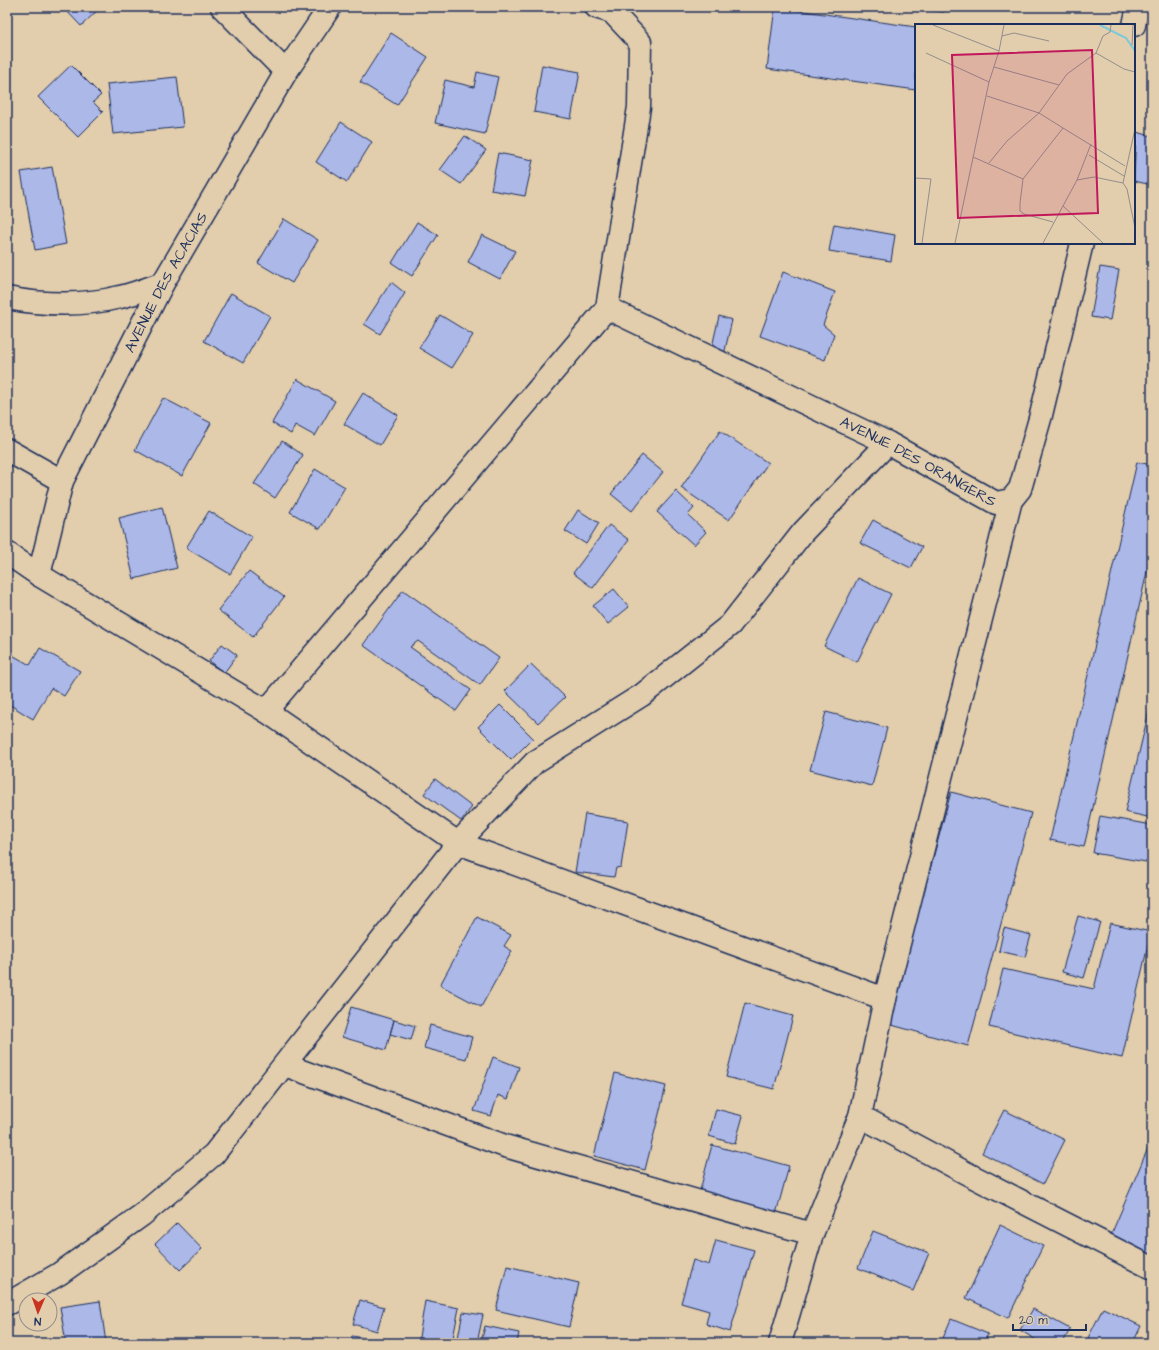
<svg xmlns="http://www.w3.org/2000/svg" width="1159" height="1350" viewBox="0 0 1159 1350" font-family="'Architects Daughter',sans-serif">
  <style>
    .building { fill: #acb8e8; stroke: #1b2f5e }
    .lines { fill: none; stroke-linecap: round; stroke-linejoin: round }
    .minor-casing { stroke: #1b2f5e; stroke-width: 25 }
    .minor { stroke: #e2cdac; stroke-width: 22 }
    .labels { text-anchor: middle; stroke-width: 4; stroke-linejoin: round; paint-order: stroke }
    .street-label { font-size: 15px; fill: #1b2f5e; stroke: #e2cdac }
    .inset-river { fill: none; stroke: #7bc9d9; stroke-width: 2 }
    .inset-road { fill: none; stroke: #928e8d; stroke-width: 1 }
    .view { fill: #c2185b; fill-opacity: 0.15; stroke: #c2185b; stroke-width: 2 }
    .inset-edge { fill: none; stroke: #1b2f5e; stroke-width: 2 }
  </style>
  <rect width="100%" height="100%" fill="#e2cdac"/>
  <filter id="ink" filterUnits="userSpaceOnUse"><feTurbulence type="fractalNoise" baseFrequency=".025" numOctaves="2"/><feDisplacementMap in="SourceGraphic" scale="8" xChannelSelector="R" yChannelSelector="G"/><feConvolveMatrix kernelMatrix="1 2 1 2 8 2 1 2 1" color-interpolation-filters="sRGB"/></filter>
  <g filter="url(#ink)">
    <path class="building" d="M63 7H101L81 26Z
      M775 7 916 27V90L767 69Z
      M903 7H945L944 12Z
      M391 33 428 57 397 105 360 82Z
      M71 65 101 95 93 102 103 112 78 137 38 97Z
      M542 65 580 72 571 119 534 112Z
      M477 72 498 77 485 134 435 123 445 80 474 87Z
      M177 77 183 127 113 134 107 84Z
      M341 122 372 142 347 182 316 162Z
      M1136 132 1152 136V185L1134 181Z
      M465 136 486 150 461 184 440 170Z
      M498 153 533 160 525 196 491 190Z
      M52 167 66 244 35 250 21 172Z
      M284 219 318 240 292 283 258 263Z
      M417 222 438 235 412 276 392 263Z
      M834 224 895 235 891 261 829 251Z
      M482 235 515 251 500 279 468 262Z
      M1100 267 1119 270 1110 320 1091 317Z
      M783 272 835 292 823 325 834 334 825 360 760 336Z
      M391 282 405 293 380 334 364 324Z
      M231 293 270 316 243 363 204 341Z
      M440 315 473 335 452 368 419 348Z
      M719 316 732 320 723 359 710 356Z
      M297 379 335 401 315 436 295 425 291 434 272 423Z
      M363 393 398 415 380 445 344 424Z
      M163 398 211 423 182 476 135 450Z
      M720 431 768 463 729 520 681 488Z
      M282 441 303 455 275 498 254 484Z
      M642 455 663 472 632 511 611 494Z
      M1137 462 1152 465V550L1084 847 1050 840Z
      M315 469 345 487 320 529 290 512Z
      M676 491 694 508 688 515 706 532 694 545 657 512Z
      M162 507 177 568 134 579 119 518Z
      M578 510 599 523 586 544 565 531Z
      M209 511 252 537 230 574 186 548Z
      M873 520 922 547 911 568 860 543Z
      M609 525 629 540 593 588 573 573Z
      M249 571 284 597 253 637 218 610Z
      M858 578 891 594 857 662 824 646Z
      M614 589 629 607 608 624 593 606Z
      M403 590 499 658 480 685 418 641 410 647 471 690 456 711 363 645Z
      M222 644 237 655 224 673 209 661Z
      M40 648 80 671 64 696 51 688 33 719 7 703V652L30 665Z
      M531 664 565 697 538 723 505 691Z
      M1152 698V818L1125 812Z
      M500 705 533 738 511 760 478 727Z
      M826 712 887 728 872 786 810 770Z
      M435 779 472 807 461 821 424 794Z
      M951 792 1031 813 968 1046 888 1024Z
      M585 814 628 821 621 867 616 868 614 877 575 872Z
      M1100 816 1152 825V863L1093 853Z
      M1078 916 1100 922 1084 978 1062 972Z
      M477 917 511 935 504 946 512 951 481 1007 440 985Z
      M1110 923 1151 932 1122 1058 989 1027 1003 969 1094 989Z
      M1004 928 1031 935 1025 957 999 951Z
      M745 1003 793 1016 774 1089 726 1077Z
      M351 1007 394 1020 386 1050 342 1037Z
      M394 1020 415 1026 411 1040 390 1034Z
      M430 1025 472 1037 466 1059 424 1048Z
      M493 1057 519 1067 508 1099 498 1095 491 1116 474 1111Z
      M615 1073 666 1086 645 1170 594 1156Z
      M716 1109 743 1116 735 1144 709 1136Z
      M1004 1110 1065 1140 1043 1184 982 1153Z
      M1151 1141H1152V1261L1108 1242Z
      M712 1145 789 1166 776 1214 699 1194Z
      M177 1223 202 1249 180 1270 155 1244Z
      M1000 1225 1043 1246 1008 1318 966 1298Z
      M873 1231 929 1253 913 1291 858 1268Z
      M716 1240 754 1250 730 1332 706 1324 709 1311 681 1303 693 1260 709 1265Z
      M507 1266 579 1283 569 1327 496 1310Z
      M360 1300 384 1307 377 1331 353 1324Z
      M100 1301 106 1343H66L60 1307Z
      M425 1301 459 1308 452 1343H418Z
      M1103 1308 1141 1326 1133 1343H1099L1088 1338Z
      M1033 1309 1070 1329 1063 1343H1041L1020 1330Z
      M463 1312 483 1315 477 1343H457Z
      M951 1319 988 1334 984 1343H941Z
      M485 1326 519 1333 517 1343H481Z
      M352 1336 383 1341 382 1343H351Z"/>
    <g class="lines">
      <defs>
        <g id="minor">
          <path d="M222 7 286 72"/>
          <path d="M1134 25 1138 7"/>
          <path d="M7 298C42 305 85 306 120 297 134 294 149 288 163 283"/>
          <path id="s1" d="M607 308 888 443 996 503 1011 500 1020 489 1041 415 1082 243"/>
          <path d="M7 450 62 481"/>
          <path d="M7 553 39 575 266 711 607 308 639 107 640 42 612 12 596 7"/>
          <path id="s2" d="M39 575 62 481 163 283 286 72 330 7"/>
          <path d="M885 999 458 843 535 762 642 695 730 625 803 532 888 443"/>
          <path d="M285 1065 505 1146 812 1234"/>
          <path d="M860 1116 966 1173 1152 1268"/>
          <path d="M7 1304 59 1274 142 1215 214 1154 458 843 266 711"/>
          <path d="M780 1343 812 1234 860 1116 885 999 1011 500"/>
        </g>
      </defs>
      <use href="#minor" class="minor-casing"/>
      <use href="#minor" class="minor"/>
    </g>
  </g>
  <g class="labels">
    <g class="street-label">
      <text dy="5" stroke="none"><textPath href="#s2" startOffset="321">AVENUE DES ACACIAS</textPath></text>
      <text dy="5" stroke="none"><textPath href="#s1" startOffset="347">AVENUE DES ORANGERS</textPath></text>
    </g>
  </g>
  <g transform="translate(915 24)">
    <rect width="220" height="220" fill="#e2cdac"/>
    <path class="inset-river" d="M185 1 211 14 220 27"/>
    <path class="inset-road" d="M18 1 84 27 74 58 40 219M196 1 195 8 188 12 181 29 209 45 220 48M87 12 99 9 134 17M217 21 218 1M84 27 89 1M11 29 74 58M79 43 144 61M72 72 124 89 92 117 74 139M148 104 124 89 152 50 181 29M174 131 209 152M58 133 108 155M0 154 16 155 7 219M162 156 179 153 208 159 212 165 220 204M208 159 220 105M148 182 188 219M138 198 109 190 105 187V179L108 155 148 104 210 142M128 219 162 156 176 120"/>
    <path class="view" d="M177 26 183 189 43 194 37 31Z"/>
    <rect width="220" height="220" class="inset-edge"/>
  </g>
  <rect width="1159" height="1350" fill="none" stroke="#e2cdac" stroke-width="24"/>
  <rect x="12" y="12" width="1135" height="1326" fill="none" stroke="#1b2f5e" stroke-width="1.5" filter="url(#ink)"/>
  <g transform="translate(38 1312) rotate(182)"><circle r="19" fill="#e2cdac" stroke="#928e8d"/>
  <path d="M0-3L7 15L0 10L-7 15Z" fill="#c8321e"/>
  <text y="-6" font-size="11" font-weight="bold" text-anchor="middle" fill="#1b2f5e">N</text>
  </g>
  <path d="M1013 1324v6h73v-6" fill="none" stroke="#1b2f5e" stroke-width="2"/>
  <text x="1019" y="1324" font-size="12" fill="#1b2f5e" stroke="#e2cdac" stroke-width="3" paint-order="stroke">20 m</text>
</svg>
